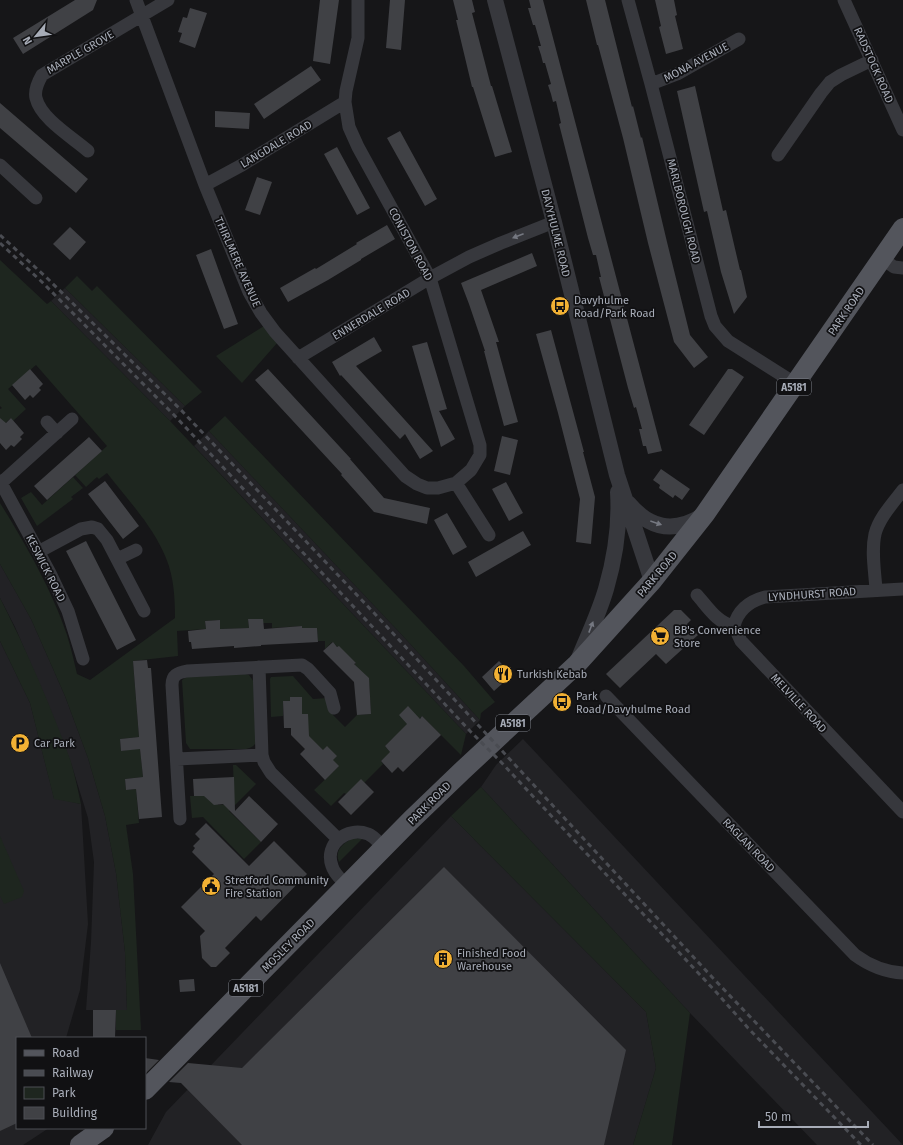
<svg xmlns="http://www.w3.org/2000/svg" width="903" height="1145" viewBox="0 0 903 1145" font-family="'Fira Sans',sans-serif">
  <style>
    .built { fill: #222225 }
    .green { fill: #1e261f }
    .building { fill: #404145 }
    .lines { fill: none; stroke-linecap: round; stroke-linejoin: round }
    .minor { stroke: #37383d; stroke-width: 13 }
    .tertiary { stroke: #37383d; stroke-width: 16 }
    .primary { stroke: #53555c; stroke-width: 20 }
    .rail { stroke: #4a4c52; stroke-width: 3; stroke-dasharray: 5 4; stroke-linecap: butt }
    .oneway { fill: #757881 }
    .labels { text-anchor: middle; stroke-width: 3.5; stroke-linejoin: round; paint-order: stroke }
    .shield { fill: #111113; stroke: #7b7e86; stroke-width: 1 }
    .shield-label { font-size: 10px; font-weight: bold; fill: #a8adb8 }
    .street-label { font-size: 11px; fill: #a8adb8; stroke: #111113 }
    .poi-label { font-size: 11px; fill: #a8adb8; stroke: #111113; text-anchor: start }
  </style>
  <rect width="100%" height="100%" fill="#161618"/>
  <path class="built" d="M65 288 185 406 170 421 51 301Z
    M209 431 402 635 480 720 466 734 194 446Z
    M0 564 31 619 65 696 88 758 105 816 116 873 125 952 127 1010H86L91 942 94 862 88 818 71 763 48 704 15 627 0 598Z
    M0 641 30 703 54 798 81 804 88 924 80 990 66 1038H17V1128H49L23 1145H0Z
    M523 739 903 1145H817L690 1013 481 787 496 765Z
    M451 816 646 1012 656 1068 633 1145H148L166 1112Z"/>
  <path class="green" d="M0 260 47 304 51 301 170 421 466 734 461 755 422 716 411 728 392 739 385 746 391 753 381 761 383 764 364 783 346 794 344 793 331 806 314 790 338 767 308 736 302 714 301 697H290V701H283V716L271 717 270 679 271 677 293 676 313 699 328 698 330 712 345 727 357 715 371 714 369 681 354 664 356 663 332 642 325 649V641H318L317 628H302V626L272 628V623H263V619H248L249 628 220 629V620L205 621 206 629 177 631 178 656 133 661 139 737 120 739 121 751 140 748 143 777 125 779 126 790 136 789 139 823 126 825 133 874 141 1030H116V1010H127L125 952 116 873 105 816 88 758 65 696 31 619 0 564V503C25 543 52 590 67 635 71 648 74 661 77 674L90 680 175 618C175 599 174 577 166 558 153 526 128 500 107 473L99 479 97 477 86 487 75 475 107 446 36 365 8 389 26 409 13 421 11 418 0 428V409L2 408 0 406Z
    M77 276 92 291 97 286 202 392 185 406 65 288Z
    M264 326 278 342 242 383 216 356Z
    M225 416 464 666 495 702 481 713 480 720 402 635 209 431Z
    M73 477 83 488 71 497 73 499 37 526 21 498 31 492 42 505Z
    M0 598C27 651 51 706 71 762 75 776 78 790 81 804L54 799 30 703 0 641Z
    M245 674 249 675 254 682 257 741C254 746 252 748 246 749H190L186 743 182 680 187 677Z
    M233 765H236L256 784 229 811 261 842 244 859 203 817 192 818 190 796H209L217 800 218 805 227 804 234 795Z
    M481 787 690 1013 672 1145H633L656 1068 646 1012 451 816Z
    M0 836 24 891 22 897 4 904 0 896Z
    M354 838 362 839 339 862C334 850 344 842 354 838Z"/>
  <path class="building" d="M75 0H97L93 10 23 54 13 38Z
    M320 0H339L330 64 313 61Z
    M390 0H405L401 50 386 48Z
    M453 0H472L475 12 472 13 491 86H492L512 152 495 157 473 87H472L456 20H458Z
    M529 0H543L662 451 648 454 646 446H643L639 429H642L636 407 634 408 628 388 599 277H601L596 255H593L588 238 559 124 561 123 556 101 553 102 551 94 548 85 551 84 545 63H543L541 55 538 46H541L535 25H533L528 8H531Z
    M586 0H605L632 107 633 106 641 138 642 137 667 242 690 335 708 357 694 368 674 342 648 243 623 138 598 45H597Z
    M655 0H674L677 15 675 16 683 49 666 54 659 27 661 26Z
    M190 8 207 13 195 48 179 42 182 33 178 32 183 17 187 18Z
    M311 66 321 80 264 119 254 104Z
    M695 86 723 211 726 210 740 270H741L747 297 734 314 721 272 707 211 704 212 677 91Z
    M0 103 88 179 76 193 0 128Z
    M215 111 250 113 249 129 215 127Z
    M400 131 437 199 425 206 387 138Z
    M337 147 370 208 357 215 324 154Z
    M257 177 272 182 260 215 245 210Z
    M387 225 395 239 361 259V260L328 280 288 302 280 288 315 268 316 269 357 244 356 243Z
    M70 227 86 242 70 260 53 244Z
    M211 249 238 324 224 329 196 255Z
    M532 253 537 266 481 290 499 342H496L518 422 504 426 484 351H485L469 304 461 283Z
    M551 330 584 452H583L595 497 591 544 576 542 580 499 558 413 536 334Z
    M374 337 382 351 356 366 433 451 420 459 405 434 400 439 341 375 340 376 332 362Z
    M427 342 447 409 439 411 455 439 441 447 412 346Z
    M30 369 43 384 39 388 41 390 33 398 30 395 25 400 12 385Z
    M268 369 351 459H350L384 498 430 508 427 524 374 512 341 475 342 474 255 380Z
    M728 369H732L744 377 704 435 689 425Z
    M0 418 6 423 11 418 24 433 20 437 22 439 14 447 11 445 6 450 0 443Z
    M502 436 518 440 510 475 494 471Z
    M89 437 102 451 47 500 34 486Z
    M661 469 690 489 682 500 675 495 673 498 659 488 660 485 653 480Z
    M105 481 139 526 123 539 88 494Z
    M506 482 523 513 509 521 492 489Z
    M447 513 467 547 453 555 434 520Z
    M523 531 531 545 476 577 468 562Z
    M86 541 136 640 117 650 66 551Z
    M674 610H681L691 620 687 624 698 635 666 664 656 654 620 688 606 674Z
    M248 619H263L264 629 302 626V628H317L318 642 261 645V646L234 648V646L192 649 191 642H189L188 631 206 629 205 621 220 620V629L249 628Z
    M333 642 337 647 339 646 356 663 354 664 369 678 371 714 357 715 354 682 323 651Z
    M147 660 148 668H151L162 817 139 819 136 789 126 790 125 779 143 777 140 749 121 751 120 739 139 737 133 661Z
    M499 661 512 675 494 691 482 677Z
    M290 697H302V714H308L309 736 323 750 327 746 337 756 333 760 339 766 325 780 300 754 305 749 291 735V728H284L283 701H290Z
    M408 706 420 719 422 716 441 735 403 772 398 767 392 773 381 761 390 752 385 746 407 724 399 715Z
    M234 777 235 811 249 796 278 824 261 842 223 804 214 805 204 796H194L193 779Z
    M361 779 374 792 351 815 338 802Z
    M206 823 249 866 274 841 307 874 261 921 256 916 225 948 230 953 216 967H211L202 958 200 936 205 931 181 907 214 874 192 852 195 848 193 846 200 839 195 834Z
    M444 867 626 1050 604 1145H242L181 1083 169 1082 188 1063 242 1068Z
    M0 963 32 1038H17V1123L0 1131Z
    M194 979 195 991 180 992 179 980Z
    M93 1010H116L115 1038H93Z
    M145 1058 159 1060 145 1074Z"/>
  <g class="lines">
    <path class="minor" d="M136 0 205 185 249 292 261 313 275 332 405 476 417 484 427 488H438L456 483 471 470 480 455V445L430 278 358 147 349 127 345 102 346 91 358 38V0
      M628 0 651 84 711 316 715 326 728 341 796 384
      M844 0 903 130
      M651 84 677 74 739 39
      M88 151C72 137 41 119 36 98 34 90 38 82 42 75L168 0
      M778 155 821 93 830 82 841 75 872 60
      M0 165 36 198
      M205 185 242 165 345 102
      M881 258 894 267 903 268
      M298 358 430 278 469 257 501 243 554 222
      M47 422 57 433
      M0 481 50 573 68 611 83 659
      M1 483 72 419
      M456 483 489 535
      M40 551 81 529 92 527 98 529 107 540 144 611
      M117 559 136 550
      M876 590C875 572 871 552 875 534 879 518 893 503 903 490
      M697 595C707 606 718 624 734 626
      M734 626 741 641 903 812
      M734 626C738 610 750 601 765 597L903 589
      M606 696 855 955C870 966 884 972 903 973
      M262 755 264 762 271 773 338 839
      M177 759 262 755 259 667
      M180 819 172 685C172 675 177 673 187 671L302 665 308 669 330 693 334 708
      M347 886C342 880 334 874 332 866 324 844 347 826 368 834 374 836 379 843 384 848"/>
    <path class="tertiary" d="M495 0 554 222 617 475 652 581
      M628 503C649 528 673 534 702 516
      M579 658C588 636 599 613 606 589 615 558 620 524 618 492"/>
    <path class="primary" d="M145 1090 411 820 462 771 577 664 652 581 705 514 903 228
      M80 1145 104 1128"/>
    <path class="rail" d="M0 235 47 278 181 410 375 614 712 977 873 1145
      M0 243 42 282 175 416 470 731 500 761 717 993 748 1028 861 1145"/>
  </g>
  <defs><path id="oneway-solid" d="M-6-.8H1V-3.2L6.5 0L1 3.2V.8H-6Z"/></defs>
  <g class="oneway">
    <use href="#oneway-solid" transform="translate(518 236) rotate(159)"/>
    <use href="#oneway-solid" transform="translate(656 523) rotate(19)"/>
    <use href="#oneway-solid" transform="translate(591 627) rotate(-69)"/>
  </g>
  <defs>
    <symbol id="bus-disc" viewBox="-11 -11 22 22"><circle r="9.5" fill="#f2b134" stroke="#111113"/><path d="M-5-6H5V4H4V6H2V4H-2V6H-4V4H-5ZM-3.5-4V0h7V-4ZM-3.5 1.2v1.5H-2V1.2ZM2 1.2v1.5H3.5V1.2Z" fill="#111"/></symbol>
    <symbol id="supermarket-disc" viewBox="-11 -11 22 22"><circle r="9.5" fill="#f2b134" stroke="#111113"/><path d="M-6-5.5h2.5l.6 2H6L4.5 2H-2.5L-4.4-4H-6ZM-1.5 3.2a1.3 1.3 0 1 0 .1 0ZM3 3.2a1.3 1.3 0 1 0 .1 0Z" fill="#111"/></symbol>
    <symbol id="restaurant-disc" viewBox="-11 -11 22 22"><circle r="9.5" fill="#f2b134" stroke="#111113"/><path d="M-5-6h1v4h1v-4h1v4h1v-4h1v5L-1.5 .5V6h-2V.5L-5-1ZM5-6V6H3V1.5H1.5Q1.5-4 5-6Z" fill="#111"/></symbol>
    <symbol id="parking-disc" viewBox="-11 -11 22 22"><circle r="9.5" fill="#f2b134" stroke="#111113"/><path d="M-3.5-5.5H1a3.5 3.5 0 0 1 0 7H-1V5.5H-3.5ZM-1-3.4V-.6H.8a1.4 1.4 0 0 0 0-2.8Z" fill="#111"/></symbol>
    <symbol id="civic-disc" viewBox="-11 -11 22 22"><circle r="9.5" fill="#f2b134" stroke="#111113"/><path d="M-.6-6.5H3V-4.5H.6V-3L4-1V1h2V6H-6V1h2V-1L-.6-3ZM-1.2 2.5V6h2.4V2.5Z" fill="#111"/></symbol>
    <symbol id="building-disc" viewBox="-11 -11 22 22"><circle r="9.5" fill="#f2b134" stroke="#111113"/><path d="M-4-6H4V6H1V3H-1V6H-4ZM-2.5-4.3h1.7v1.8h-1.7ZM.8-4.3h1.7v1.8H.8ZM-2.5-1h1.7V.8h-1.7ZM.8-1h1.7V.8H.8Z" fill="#111"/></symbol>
  </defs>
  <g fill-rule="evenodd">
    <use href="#bus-disc" x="549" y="295" width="22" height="22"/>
    <use href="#supermarket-disc" x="649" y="625" width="22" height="22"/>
    <use href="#restaurant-disc" x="492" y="663" width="22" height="22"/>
    <use href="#bus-disc" x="551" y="691" width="22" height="22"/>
    <use href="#parking-disc" x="9" y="732" width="22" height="22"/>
    <use href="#civic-disc" x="200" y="875" width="22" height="22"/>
    <use href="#building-disc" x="432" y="948" width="22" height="22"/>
  </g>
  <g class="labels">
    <g class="shield">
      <rect x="777" y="379" width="34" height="16" rx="3"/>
      <rect x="496" y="715" width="34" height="16" rx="3"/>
      <rect x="229" y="980" width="34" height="16" rx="3"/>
    </g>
    <g class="shield-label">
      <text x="794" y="391">A5181</text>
      <text x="513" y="727">A5181</text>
      <text x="246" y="992">A5181</text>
    </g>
    <g class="street-label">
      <text transform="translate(80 52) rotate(-30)" y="4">MARPLE GROVE</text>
      <text transform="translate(696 62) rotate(-28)" y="4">MONA AVENUE</text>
      <text transform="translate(874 65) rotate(66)" y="4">RADSTOCK ROAD</text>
      <text transform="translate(276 144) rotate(-31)" y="4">LANGDALE ROAD</text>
      <text transform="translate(684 211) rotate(76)" y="4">MARLBOROUGH ROAD</text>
      <text transform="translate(556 233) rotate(76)" y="4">DAVYHULME ROAD</text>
      <text transform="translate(411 244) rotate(62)" y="4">CONISTON ROAD</text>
      <text transform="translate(238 262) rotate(66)" y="4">THIRLMERE AVENUE</text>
      <text transform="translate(846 311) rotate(-56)" y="4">PARK ROAD</text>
      <text transform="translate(371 314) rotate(-31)" y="4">ENNERDALE ROAD</text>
      <text transform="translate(46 568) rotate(63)" y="4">KESWICK ROAD</text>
      <text transform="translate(657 574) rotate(-50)" y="4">PARK ROAD</text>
      <text transform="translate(812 594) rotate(-4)" y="4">LYNDHURST ROAD</text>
      <text transform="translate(799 703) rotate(47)" y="4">MELVILLE ROAD</text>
      <text transform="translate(429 803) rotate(-45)" y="4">PARK ROAD</text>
      <text transform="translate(749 845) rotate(46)" y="4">RAGLAN ROAD</text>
      <text transform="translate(288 945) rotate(-45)" y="4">MOSLEY ROAD</text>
    </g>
    <g class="poi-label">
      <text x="574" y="304">Davyhulme<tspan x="574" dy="13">Road/Park Road</tspan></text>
      <text x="674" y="634">BB's Convenience<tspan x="674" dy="13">Store</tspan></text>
      <text x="517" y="678">Turkish Kebab</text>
      <text x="576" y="700">Park<tspan x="576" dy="13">Road/Davyhulme Road</tspan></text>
      <text x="34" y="747">Car Park</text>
      <text x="225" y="884">Stretford Community<tspan x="225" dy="13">Fire Station</tspan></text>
      <text x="457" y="957">Finished Food<tspan x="457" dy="13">Warehouse</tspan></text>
    </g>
  </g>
  <rect x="16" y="1037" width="130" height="92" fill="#111113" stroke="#4d4f55"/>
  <rect x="24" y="1050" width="20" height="6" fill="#53555c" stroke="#4d4f55"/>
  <text x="52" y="1057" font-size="12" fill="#a8adb8">Road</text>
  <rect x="24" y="1070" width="20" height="6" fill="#4a4c52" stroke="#4d4f55"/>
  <text x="52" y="1077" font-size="12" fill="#a8adb8">Railway</text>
  <rect x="24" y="1087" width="20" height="12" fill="#1e261f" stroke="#4d4f55"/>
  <text x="52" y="1097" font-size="12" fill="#a8adb8">Park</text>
  <rect x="24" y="1107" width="20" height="12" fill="#404145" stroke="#4d4f55"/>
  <text x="52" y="1117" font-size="12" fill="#a8adb8">Building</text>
  <g transform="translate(36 36) rotate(241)" stroke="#111113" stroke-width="3" paint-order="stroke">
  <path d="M0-3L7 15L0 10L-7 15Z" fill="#a8adb8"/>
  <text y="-6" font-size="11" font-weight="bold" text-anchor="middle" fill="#a8adb8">N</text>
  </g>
  <path d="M759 1121v6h109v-6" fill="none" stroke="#a8adb8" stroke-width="2"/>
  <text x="765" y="1121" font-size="12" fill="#a8adb8" stroke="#111113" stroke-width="3" paint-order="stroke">50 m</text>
</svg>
